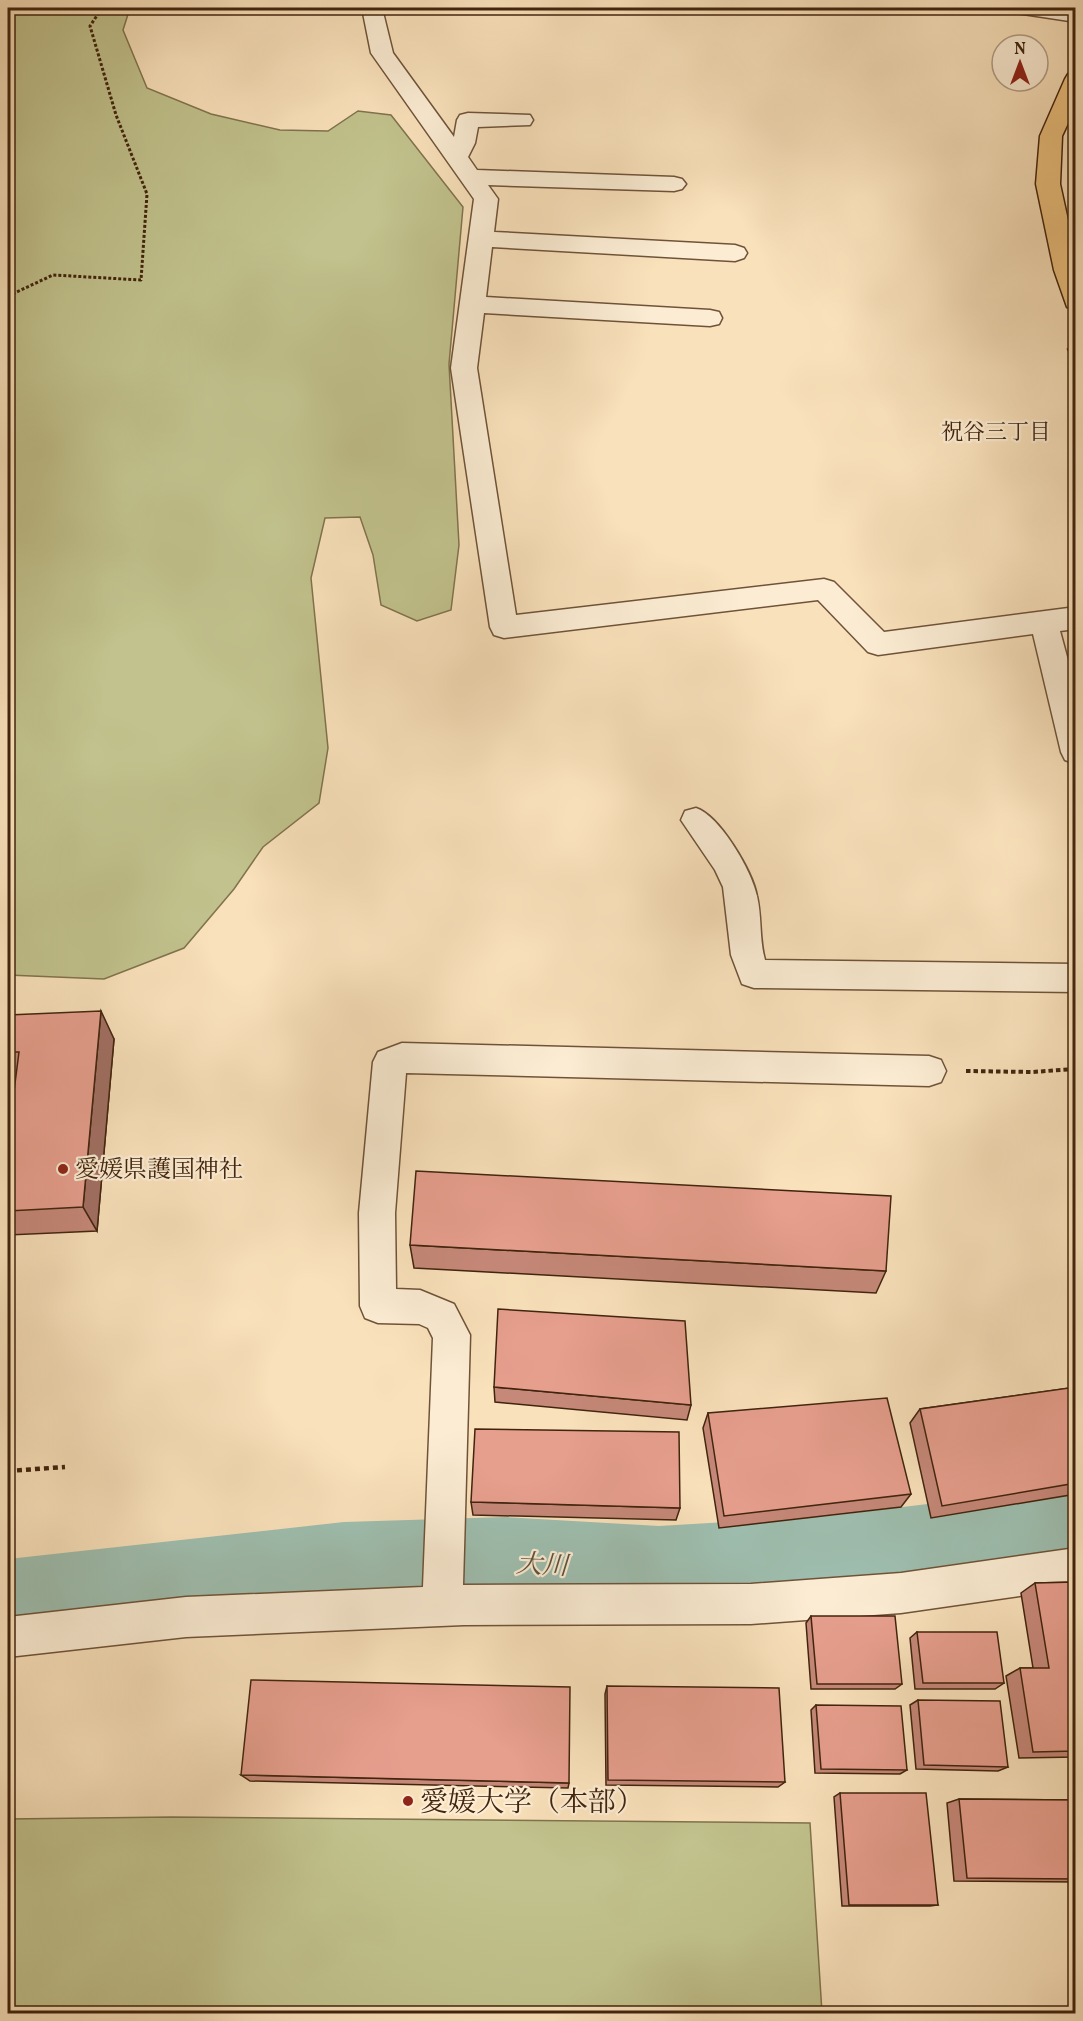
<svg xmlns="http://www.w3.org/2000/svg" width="1083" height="2021" viewBox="0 0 1083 2021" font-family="Vollkorn,'Noto Serif JP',serif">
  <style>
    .green { fill: #c1c28d; stroke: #81734d; stroke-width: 1.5 }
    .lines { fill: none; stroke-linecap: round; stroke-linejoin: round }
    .river { fill: #9ebeaf; fill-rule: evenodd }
    .minor-casing { stroke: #6f5338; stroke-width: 3 }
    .major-casing { stroke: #41240d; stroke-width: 3 }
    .path-far2 { stroke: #41240d; stroke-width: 3; stroke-dasharray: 3 2; stroke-linecap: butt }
    .path-far1 { stroke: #41240d; stroke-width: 4; stroke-dasharray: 4.5 3; stroke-linecap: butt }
    .path { stroke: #41240d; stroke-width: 4.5; stroke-dasharray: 5 4; stroke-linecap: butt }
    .minor { fill: #fbecd3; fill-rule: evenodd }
    .major { fill: #ecc07e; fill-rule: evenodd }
    .wall { fill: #c68879; stroke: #41240d; stroke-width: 1.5 }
    .shaded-wall { fill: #a16f63; stroke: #41240d; stroke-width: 1.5 }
    .building { fill: #e69e8d; stroke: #41240d; stroke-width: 1.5 }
    .poi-dot { fill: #8f2418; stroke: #fbecd3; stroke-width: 2 }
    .labels { text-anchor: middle; stroke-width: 4.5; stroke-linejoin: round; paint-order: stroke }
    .far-neighbourhood-label { font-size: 22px; fill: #41240d; stroke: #fbecd3 }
    .poi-label { font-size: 24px; fill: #41240d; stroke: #fbecd3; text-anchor: start }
    .water-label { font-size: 26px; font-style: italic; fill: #5d523e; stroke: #fbecd3 }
    .near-poi-label { font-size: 28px; fill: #41240d; stroke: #fbecd3; text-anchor: start }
  </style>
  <rect width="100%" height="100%" fill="#f9e1bb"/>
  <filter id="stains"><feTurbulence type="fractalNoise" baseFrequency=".00333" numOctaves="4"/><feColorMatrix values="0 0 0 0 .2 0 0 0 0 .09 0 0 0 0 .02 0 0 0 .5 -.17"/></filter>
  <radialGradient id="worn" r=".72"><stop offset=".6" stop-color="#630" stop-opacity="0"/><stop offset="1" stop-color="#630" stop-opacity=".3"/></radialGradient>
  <path class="green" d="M8 8H130L123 30 147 88 211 114 280 130 328 131 358 111 391 115 463 207 449 364 459 545 451 610 417 621 381 605 373 555 360 517 325 518 311 578 328 748 319 803 263 847 234 889 184 948 104 979 8 975Z
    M172 1817 810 1823 822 2013H8V1819Z"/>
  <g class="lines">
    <path class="river" d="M1076 1486V1573L829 1604 659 1614 505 1605 344 1610 8 1647V1559L344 1522 505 1517 659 1526 829 1516Z"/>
    <defs>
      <path id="minor" d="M362 8H382L393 53 454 137 457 120 460 115 468 113 530 115 533 120 530 125 478 127 475 143 468 157 477 170 674 177 682 179 686 184 682 189 674 191 488 185 498 199 494 232 735 245 744 248 747 253 744 258 735 261 492 247 486 297 710 310 719 312 722 318 719 324 710 326 484 313 477 368 516 615 824 579 834 582 884 632 1076 607V629L1060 631 1076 690V764L1065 760 1061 752 1033 634 878 655 868 652 818 600 504 638 494 635 490 627 451 368 474 199 371 53Z
        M1012 8 1076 9V22L1023 14 1015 13Z
        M696 808C720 816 752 871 757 896 762 917 759 939 765 960L1076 964V992L754 988 742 984 731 955 723 887 715 870 681 820 685 811Z
        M402 1043 929 1056 941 1060 946 1071 941 1082 929 1086 406 1073 395 1213 396 1289 420 1290 454 1304 470 1335 463 1585 751 1584 901 1573 1076 1548V1588L901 1613 751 1624 464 1625 186 1637 8 1657V1617L186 1597 423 1587 433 1338 428 1328 419 1324 378 1323 365 1318 360 1306 359 1213 373 1062 378 1052Z"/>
      <path id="major" d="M1076 72V106L1062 136 1060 184 1076 257V309L1067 307 1054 270 1036 184 1040 136 1065 79 1068 74Z"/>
    </defs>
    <use href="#minor" class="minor-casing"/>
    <use href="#major" class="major-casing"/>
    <path class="path-far2" d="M8 296 53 275 141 280 147 194 116 115 90 26 102 8
      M1068 348 1076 378"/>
    <path class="path-far1" d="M966 1071 1032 1072 1076 1069"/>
    <path class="path" d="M8 1471 65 1467"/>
    <use href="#minor" class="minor"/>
    <use href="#major" class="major"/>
  </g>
  <path class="wall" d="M8 1005 13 1015 114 1039 97 1231 8 1235V1138L15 1079 13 1080 8 1120Z
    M410 1245 886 1271 876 1293 414 1268Z
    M494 1387 691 1405 687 1420 495 1402Z
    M1076 1387V1494L931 1518 910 1423 920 1409Z
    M708 1413 911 1494 901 1507 719 1528 703 1428Z
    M471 1502 680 1508 676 1520 473 1515Z
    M1076 1582V1757L1019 1758 1006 1676 1020 1668H1033L1021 1593 1035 1583Z
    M811 1616 902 1684 895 1689H811L806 1623Z
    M917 1632 1004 1683 995 1689H915L910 1638Z
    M607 1686 785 1782 778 1787 606 1785 605 1694Z
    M918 1700 1008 1767 998 1771 916 1769 910 1705Z
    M816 1705 907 1770 900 1774 815 1773 811 1710Z
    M241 1775 569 1783 568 1788 250 1781Z
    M840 1793 938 1905 930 1906H842L834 1797Z
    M959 1799 1076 1800V1882L954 1881 947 1803Z"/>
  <path class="shaded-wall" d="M8 1005 16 1021 8 1033Z
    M101 1011 114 1039 97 1231 83 1207Z
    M8 1070 13 1080 8 1120Z"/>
  <path class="building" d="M101 1011 83 1207 8 1211V1138L19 1052H8V1015Z
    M416 1171 891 1196 886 1271 410 1245Z
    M498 1309 685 1321 691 1405 494 1387Z
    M1076 1387V1483L942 1506 920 1409Z
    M887 1398 911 1494 724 1516 708 1413Z
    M475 1429 679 1432 680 1508 471 1502Z
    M1076 1582V1751L1033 1752 1020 1668H1049L1035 1583Z
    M811 1616H895L902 1684H817Z
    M917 1632H997L1004 1683H923Z
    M251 1680 570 1687 569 1783 241 1775Z
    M607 1686 779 1688 785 1782 608 1780Z
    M918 1700 1000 1701 1008 1767 924 1765Z
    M816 1705 901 1706 907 1770 821 1769Z
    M840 1793H926L938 1905H849Z
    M959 1799 1076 1800V1879L967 1878Z"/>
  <g class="poi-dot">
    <circle cx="63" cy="1169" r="6"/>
    <circle cx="408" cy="1801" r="6"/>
  </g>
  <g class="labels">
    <g class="far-neighbourhood-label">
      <text x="996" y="439">祝谷三丁目</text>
    </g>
    <g class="poi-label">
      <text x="75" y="1177">愛媛県護国神社</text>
    </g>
    <g class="water-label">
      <text transform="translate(542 1564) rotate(3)" y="9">大川</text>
    </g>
    <g class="near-poi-label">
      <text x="420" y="1811">愛媛大学（本部）</text>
    </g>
  </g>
  <rect width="1083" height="2021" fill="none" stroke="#f9e1bb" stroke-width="30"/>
  <rect x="9" y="9" width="1065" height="2003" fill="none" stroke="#41240d" stroke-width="3"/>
  <rect x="15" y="15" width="1053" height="1991" fill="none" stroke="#41240d" stroke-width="1.5"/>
  <g transform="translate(1020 63)"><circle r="28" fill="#fbecd3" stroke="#b19c84" stroke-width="1.5"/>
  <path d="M0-4.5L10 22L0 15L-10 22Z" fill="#8f2418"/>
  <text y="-9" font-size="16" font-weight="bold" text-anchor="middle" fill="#41240d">N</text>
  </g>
  <rect width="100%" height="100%" filter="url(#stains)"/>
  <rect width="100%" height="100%" fill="url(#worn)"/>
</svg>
